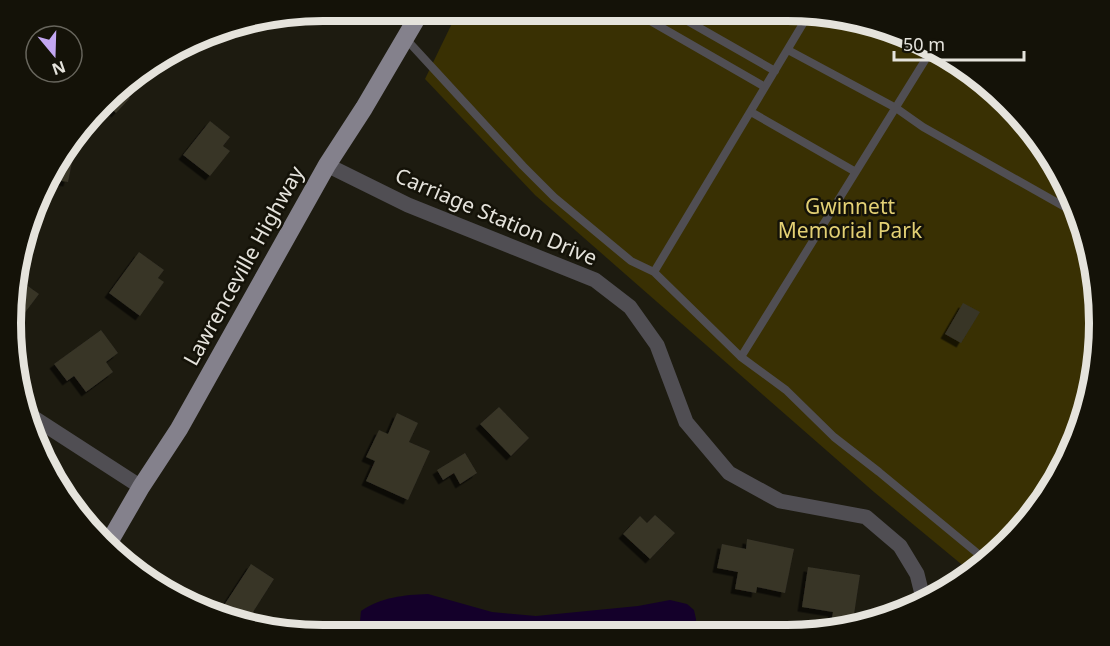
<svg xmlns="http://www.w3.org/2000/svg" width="1110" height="646" viewBox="0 0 1110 646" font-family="'Noto Sans',sans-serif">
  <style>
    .green { fill: #393003 }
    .water { fill: #14002a }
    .building { fill: #373428; filter: url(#shadow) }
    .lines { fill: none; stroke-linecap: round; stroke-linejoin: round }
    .lane { stroke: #504e53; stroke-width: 8 }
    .street { stroke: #504e53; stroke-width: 15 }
    .primary { stroke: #84818c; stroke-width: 18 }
    .labels { text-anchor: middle; stroke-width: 5; stroke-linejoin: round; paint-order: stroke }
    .park-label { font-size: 21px; fill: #e3d074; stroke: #141208 }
    .street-label { font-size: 21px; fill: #e5e3dc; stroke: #141208 }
    .rim { fill: none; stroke: #e5e3dc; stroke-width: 8 }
  </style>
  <defs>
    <filter id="shadow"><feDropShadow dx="-4.5" dy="4.5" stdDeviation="0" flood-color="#0009"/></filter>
  </defs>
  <rect width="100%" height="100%" fill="#1d1b10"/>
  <path class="green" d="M458 11H808L888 27 961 63 1047 150 1094 262 1093 384 1047 497 993 558 972 573 874 492 535 195 425 79Z"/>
  <path class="water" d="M428 594 492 612 536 616 638 606 670 600 687 604 694 610 696 619 695 635H368L360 621 361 611C382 597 403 595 428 594Z
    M770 625H787L823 632 808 635H751Z"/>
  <path class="building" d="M120 88 130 98 116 113 106 103Z
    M210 121 230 137 223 146 230 151 210 176 183 155Z
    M58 160 72 162 68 182 49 179Z
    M139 252 164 270 158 278 164 282 140 316 109 293Z
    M18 279 39 294 17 323 11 319Z
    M963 303 980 312 961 343 945 334Z
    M101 330 118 353 106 362 113 372 86 392 74 376 67 381 54 364Z
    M499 407 529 438 511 456 480 424Z
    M397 413 418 423 409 442 430 451 408 500 366 481 375 461 366 457 379 430 388 434Z
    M465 453 477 473 460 484 454 473 443 480 437 470Z
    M655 515 675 533 650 559 623 534 640 516 647 523Z
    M747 539 794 549 785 593 757 587 756 593 735 589 738 572 717 568 722 544 746 549Z
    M251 564 274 579 253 612 266 620 261 627 217 616Z
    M808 567 860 575 853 621 832 618 833 612 802 607Z"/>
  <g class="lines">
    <path class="lane" d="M633 11 765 87
      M670 11 775 71
      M406 39 523 166 554 197 631 261 654 272 741 357 786 390 834 437 879 472 988 562
      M788 50 896 108 923 127 1072 211
      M751 112 854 171
      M654 272 810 12
      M741 357 932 49"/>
    <path class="street" d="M327 165 408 205 595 280 630 307 657 345 686 422 729 473 780 501 866 517 900 546 917 574 924 602
      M25 412 141 487"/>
    <path class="primary" d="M108 544 141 487 179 429 327 165 364 108 421 11"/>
  </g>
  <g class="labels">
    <g class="park-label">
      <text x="850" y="214">Gwinnett<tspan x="850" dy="24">Memorial Park</tspan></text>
    </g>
    <g class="street-label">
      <text transform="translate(496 217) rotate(23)" y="7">Carriage Station Drive</text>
      <text transform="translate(244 266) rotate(-61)" y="7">Lawrenceville Highway</text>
    </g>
  </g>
  <path d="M0 0H1110V646H0ZM323 21H787A302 302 0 0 1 1089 323V323A302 302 0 0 1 787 625H323A302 302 0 0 1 21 323V323A302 302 0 0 1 323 21Z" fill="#141208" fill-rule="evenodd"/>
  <path class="rim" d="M323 21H787A302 302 0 0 1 1089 323V323A302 302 0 0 1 787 625H323A302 302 0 0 1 21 323V323A302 302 0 0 1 323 21Z"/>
  <g transform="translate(54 54) rotate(161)"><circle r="28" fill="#141208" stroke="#68665d" stroke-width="1.5"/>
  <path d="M0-4.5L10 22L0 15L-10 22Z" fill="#c3a7f2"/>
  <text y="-9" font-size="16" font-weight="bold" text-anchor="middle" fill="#e5e3dc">N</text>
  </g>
  <path d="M894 51v9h130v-9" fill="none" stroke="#e5e3dc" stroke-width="3"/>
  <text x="903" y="51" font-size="18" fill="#e5e3dc" stroke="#141208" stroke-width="4.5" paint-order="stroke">50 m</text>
</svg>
